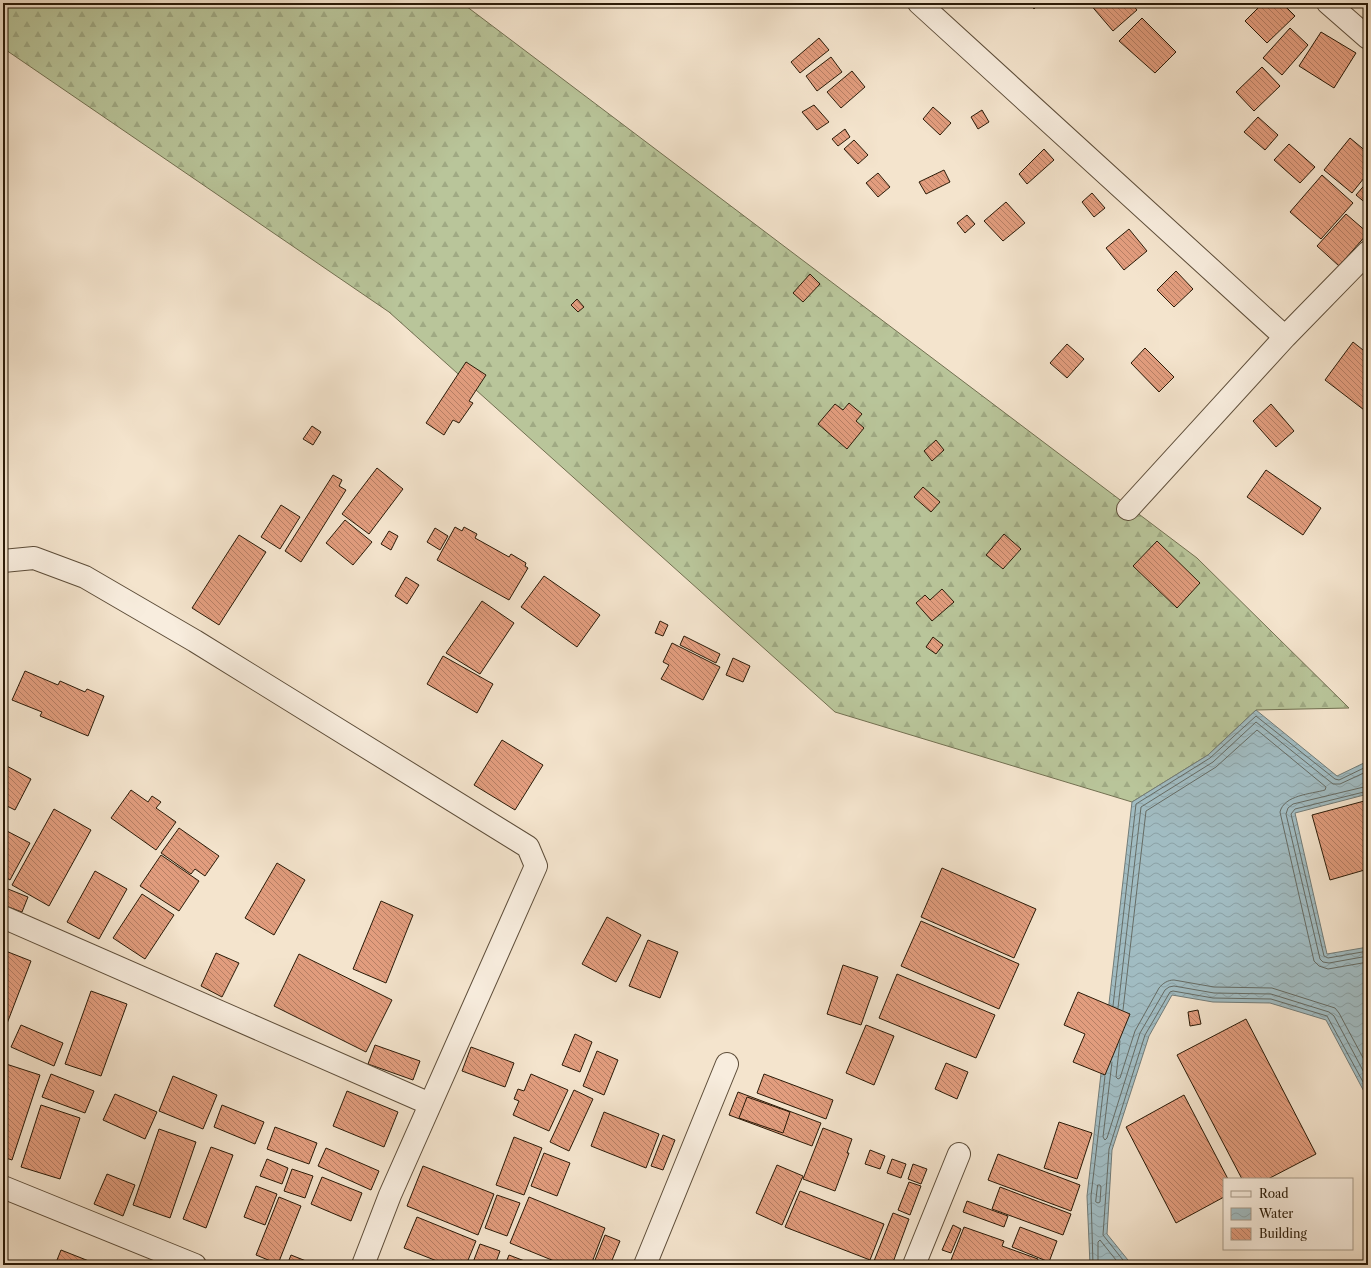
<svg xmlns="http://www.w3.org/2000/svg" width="1371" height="1268" viewBox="0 0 1371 1268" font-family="'Libre Caslon Text',serif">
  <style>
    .forest { fill: url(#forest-firs); stroke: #727051 }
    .water { fill: url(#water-waves); stroke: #727c78 }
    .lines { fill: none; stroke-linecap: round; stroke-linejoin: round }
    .shore { stroke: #666c65; stroke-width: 1 }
    .building { fill: url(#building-back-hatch); stroke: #2b1b08 }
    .minor-casing { stroke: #5d4d39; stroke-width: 24 }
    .minor { stroke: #f8edde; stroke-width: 22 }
  </style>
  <defs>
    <pattern id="forest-firs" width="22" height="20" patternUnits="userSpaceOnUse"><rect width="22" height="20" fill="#b9c59a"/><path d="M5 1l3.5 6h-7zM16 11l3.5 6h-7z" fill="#9fa983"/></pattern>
    <pattern id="water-waves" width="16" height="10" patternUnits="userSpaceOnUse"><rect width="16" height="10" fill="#a1bcc2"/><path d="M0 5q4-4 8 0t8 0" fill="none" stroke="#8ba1a5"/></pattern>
    <pattern id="building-back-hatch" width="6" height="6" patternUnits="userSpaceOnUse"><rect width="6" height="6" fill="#e29d7e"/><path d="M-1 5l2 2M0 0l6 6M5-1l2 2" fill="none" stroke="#b77f65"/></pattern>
  </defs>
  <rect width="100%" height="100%" fill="#f4e4cd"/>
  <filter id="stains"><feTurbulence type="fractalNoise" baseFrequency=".005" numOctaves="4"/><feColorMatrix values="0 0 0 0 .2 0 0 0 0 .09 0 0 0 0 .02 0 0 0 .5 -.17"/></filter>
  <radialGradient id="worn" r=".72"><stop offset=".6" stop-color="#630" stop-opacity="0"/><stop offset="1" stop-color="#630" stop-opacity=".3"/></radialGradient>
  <path class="forest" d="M3 3H462L1197 558 1349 708 1256 710 1208 755 1132 802 835 712 389 312 3 48Z"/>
  <path class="water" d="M1256 710 1337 776 1368 761V794L1295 813 1327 954 1368 947V1099L1326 1020 1270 1003 1213 1002 1172 995 1149 1036 1112 1150 1107 1234 1132 1265H1090L1087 1196 1132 802 1208 755Z"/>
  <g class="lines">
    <path class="shore" d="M1368 786 1293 804 1288 808 1286 814 1320 959 1323 962 1329 963 1368 956
      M1368 791 1295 809 1291 814 1324 956 1328 958 1368 951
      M1113 1006 1136 804 1210 758 1256 716 1335 779 1339 780 1368 766
      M1118 1008 1141 807 1213 762 1256 722 1333 784H1340L1368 771
      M1123 1010 1146 811 1216 767 1257 730 1326 787 1325 790C1311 794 1284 795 1280 812L1314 961 1319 966 1328 969 1368 962
      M1120 1041 1116 1077 1118 1079 1120 1078 1135 1031 1159 988C1163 983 1168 980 1174 980L1214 987 1272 988 1335 1008 1339 1013 1368 1067
      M1112 1062 1103 1137 1105 1140 1107 1138 1140 1033 1165 990 1169 987 1174 986 1214 993 1271 994 1329 1012 1334 1016 1368 1080
      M1098 1185H1100L1101 1187 1100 1202 1098 1203 1096 1202Z
      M1093 1265 1091 1196 1105 1076
      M1098 1265V1242L1100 1240 1120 1265
      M1127 1265 1103 1235 1109 1149 1145 1035 1170 992 1173 991 1213 998 1271 999 1327 1016 1368 1091"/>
  </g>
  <path class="building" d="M1029 3H1040L1034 9Z
    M1089 3H1131L1137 10 1113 31Z
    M1263 3H1282L1295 16 1267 43 1245 21Z
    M1362 3H1368V9Z
    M1142 18 1176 52 1155 73 1119 41Z
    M1290 28 1308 45 1282 75 1263 58Z
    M1321 32 1356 53 1334 88 1299 66Z
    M819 38 829 50 800 73 791 62Z
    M831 57 842 72 817 91 806 76Z
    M1262 67 1280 86 1254 111 1236 92Z
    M852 71 865 87 841 108 827 92Z
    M814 105 829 122 817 130 802 112Z
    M933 107 951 123 940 135 923 119Z
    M982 110 989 122 978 129 971 117Z
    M1258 117 1278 135 1265 150 1244 132Z
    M845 129 850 137 838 146 832 139Z
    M1350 138 1368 153V173L1352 193 1324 170Z
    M854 140 868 155 858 164 844 149Z
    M1289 144 1315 167 1300 183 1274 160Z
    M1044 149 1054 160 1027 184 1019 174Z
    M944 170 950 182 926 194 919 182Z
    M878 173 890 187 878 197 866 183Z
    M1322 175 1353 203 1321 239 1290 212Z
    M1368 181V205L1356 195Z
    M1092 193 1105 208 1094 217 1082 202Z
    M1006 202 1025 223 1003 241 984 221Z
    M1346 214 1368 233 1339 266 1317 246Z
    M967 215 975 224 965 233 957 223Z
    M1129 229 1147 251 1124 270 1106 248Z
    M1176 271 1193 289 1174 307 1157 290Z
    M810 274 820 284 803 302 793 293Z
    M577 299 584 307 578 312 571 305Z
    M1353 342 1368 354V413L1325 380Z
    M1067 344 1084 359 1067 378 1050 363Z
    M1145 348 1174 377 1159 392 1131 363Z
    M466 362 486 375 469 401 473 403 459 423 453 420 444 435 426 423Z
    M849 403 862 414 856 421 864 428 847 449 818 424 835 404 843 410Z
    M1271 404 1294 431 1276 447 1253 421Z
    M312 426 321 432 313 445 303 439Z
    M936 440 944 450 932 461 924 451Z
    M377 468 403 489 369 534 342 514Z
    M1266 470 1321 508 1303 535 1247 497Z
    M333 475 342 480 339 486 346 490 301 562 285 551Z
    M923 487 940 502 931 512 914 497Z
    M281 505 300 517 280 549 261 537Z
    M345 520 372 542 353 565 326 543Z
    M455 527 462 531 464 527 477 534 475 538 509 557 511 554 526 563 525 566 528 568 509 600 437 560Z
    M435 528 448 536 440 550 427 542Z
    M389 531 398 536 391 550 381 544Z
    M1004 534 1021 549 1003 569 986 555Z
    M239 535 266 552 219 625 192 608Z
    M1157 541 1200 583 1177 608 1133 566Z
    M544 576 600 615 577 647 521 607Z
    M406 577 419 585 407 604 395 596Z
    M942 589 954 602 932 621 916 603 925 595 930 600Z
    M482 601 514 623 480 674 446 653Z
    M660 621 668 625 663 636 655 633Z
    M684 636 720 654 716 663 680 645Z
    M933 637 943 645 936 654 926 647Z
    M672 643 720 667 703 700 661 679 669 665 663 662Z
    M443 656 493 684 477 713 427 684Z
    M733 658 750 666 743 682 726 675Z
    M25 671 58 685 60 681 85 692 87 689 104 696 88 736 40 716 42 712 12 700Z
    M502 740 543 765 515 810 474 785Z
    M3 764 31 779 15 810 3 804Z
    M131 790 148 802 152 796 161 802 156 808 176 822 156 850 111 818Z
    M1368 800V869L1330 880 1312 815Z
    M54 809 91 830 49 906 12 885Z
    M179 828 219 856 205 876 195 869 191 874 161 853Z
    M3 829 30 843 10 880 3 876Z
    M161 855 199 881 179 911 140 886Z
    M277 863 305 880 274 935 245 918Z
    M942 868 1036 909 1014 958 921 917Z
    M95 871 127 889 99 939 67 922Z
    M8 889 28 897 22 912 3 905Z
    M142 894 174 915 145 959 113 938Z
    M381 901 413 915 386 983 353 969Z
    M607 917 641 935 616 982 582 964Z
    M921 921 1019 964 999 1009 901 966Z
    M648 940 678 952 660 998 629 986Z
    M3 950 31 961 3 1034Z
    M216 953 239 963 222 997 201 986Z
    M299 954 392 1000 366 1052 274 1006Z
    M843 965 878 977 861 1025 827 1014Z
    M897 974 995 1015 976 1058 879 1018Z
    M91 991 127 1004 101 1076 65 1064Z
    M1078 992 1130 1014 1105 1075 1073 1062 1085 1034 1064 1025Z
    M1198 1010 1201 1024 1190 1026 1188 1012Z
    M1246 1019 1316 1154 1268 1179H1242L1177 1055Z
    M21 1025 63 1043 54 1066 11 1047Z
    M866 1025 894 1036 874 1085 846 1073Z
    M575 1034 592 1042 580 1072 562 1065Z
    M375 1045 420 1061 413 1080 368 1064Z
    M471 1047 514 1063 505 1087 462 1071Z
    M597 1051 618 1060 604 1095 583 1086Z
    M3 1063 40 1075 12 1160 3 1157Z
    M946 1063 968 1072 957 1099 935 1089Z
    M51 1074 94 1091 85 1113 42 1097Z
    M531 1074 568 1090 549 1131 513 1115 519 1101 514 1099 518 1089 524 1091Z
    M764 1074 833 1100 826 1119 757 1093Z
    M173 1076 217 1095 203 1129 159 1111Z
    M574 1090 593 1099 569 1151 550 1142Z
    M347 1091 398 1112 384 1147 333 1126Z
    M738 1092 821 1123 812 1146 729 1115Z
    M115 1094 157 1112 145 1139 103 1120Z
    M1184 1095 1228 1179H1224V1197L1176 1223 1126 1127Z
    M747 1097 790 1112 783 1133 739 1118Z
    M41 1105 80 1118 60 1179 21 1167Z
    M222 1105 264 1122 255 1144 214 1127Z
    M604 1112 659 1134 646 1168 591 1146Z
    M1059 1122 1092 1133 1077 1179 1044 1168Z
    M275 1127 317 1143 309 1164 267 1149Z
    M823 1128 852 1139 847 1153H849L835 1191 803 1179Z
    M159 1129 196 1142 170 1218 133 1205Z
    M663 1135 675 1140 663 1170 651 1166Z
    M514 1137 542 1148 524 1195 496 1185Z
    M211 1147 233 1155 206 1228 183 1219Z
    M326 1148 379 1171 371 1190 318 1166Z
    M870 1150 885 1156 880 1169 865 1164Z
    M544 1153 570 1163 557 1196 531 1186Z
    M998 1154 1080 1185 1071 1211 988 1180Z
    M267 1159 288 1168 282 1184 260 1176Z
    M892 1159 906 1164 901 1178 887 1173Z
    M913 1164 927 1169 921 1184 908 1179Z
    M777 1165 803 1176 782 1225 756 1213Z
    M423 1166 494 1194 478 1235 407 1206Z
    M292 1169 313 1176 305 1198 284 1191Z
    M107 1174 135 1185 123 1216 94 1204Z
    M322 1177 362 1193 351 1221 311 1204Z
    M909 1182 921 1186 910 1215 898 1210Z
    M256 1186 277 1194 265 1225 244 1217Z
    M1000 1187 1071 1214 1063 1235 992 1209Z
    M800 1191 884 1224 870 1260 785 1227Z
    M497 1195 520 1203 507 1236 485 1228Z
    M279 1197 301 1206 278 1264 256 1255Z
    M529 1197 605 1228 591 1265H564L510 1243Z
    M967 1201 1008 1216 1004 1227 963 1212Z
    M893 1213 909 1219 892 1265H884L874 1261Z
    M417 1217 476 1241 466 1265H447L404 1248Z
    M953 1225 961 1229 951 1253 942 1250Z
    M964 1227 1004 1241 1002 1246 1038 1259 1036 1265H965L951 1260Z
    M1020 1227 1057 1241 1049 1262 1012 1247Z
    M605 1235 620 1241 610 1265H593Z
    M480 1244 500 1251 495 1265H472Z
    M61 1250 99 1265H55Z
    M291 1255 306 1261 305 1265H287Z
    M509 1255 535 1265H505Z
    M937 1261 948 1265H935Z
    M1260 1261 1262 1265H1251Z"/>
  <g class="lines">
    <defs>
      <path id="minor" d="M919 3 1285 337
        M1328 3 1368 38
        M1128 509 1285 337 1368 252
        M3 561 34 558 85 577 195 641 528 847 536 866 390 1195 363 1265
        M3 917 430 1104
        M3 1187 195 1265
        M645 1265 727 1064
        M914 1265 959 1154"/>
    </defs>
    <use href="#minor" class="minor-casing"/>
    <use href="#minor" class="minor"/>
  </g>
  <rect width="1371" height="1268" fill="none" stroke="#f4e4cd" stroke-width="16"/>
  <rect x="4" y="4" width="1363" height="1260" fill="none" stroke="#2b1b08" stroke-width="2"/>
  <rect x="8" y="8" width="1355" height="1252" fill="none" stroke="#2b1b08"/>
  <rect x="1223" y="1178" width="130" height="72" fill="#f8edde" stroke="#a69988"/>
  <rect x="1231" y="1191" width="20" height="6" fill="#f8edde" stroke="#a69988"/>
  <text x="1259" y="1198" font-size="12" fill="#2b1b08">Road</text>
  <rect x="1231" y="1208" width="20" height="12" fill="url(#water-waves)" stroke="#a69988"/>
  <text x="1259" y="1218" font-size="12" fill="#2b1b08">Water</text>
  <rect x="1231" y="1228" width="20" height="12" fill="url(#building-back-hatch)" stroke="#a69988"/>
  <text x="1259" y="1238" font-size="12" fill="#2b1b08">Building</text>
  <rect width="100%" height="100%" filter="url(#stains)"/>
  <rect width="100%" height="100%" fill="url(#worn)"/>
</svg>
